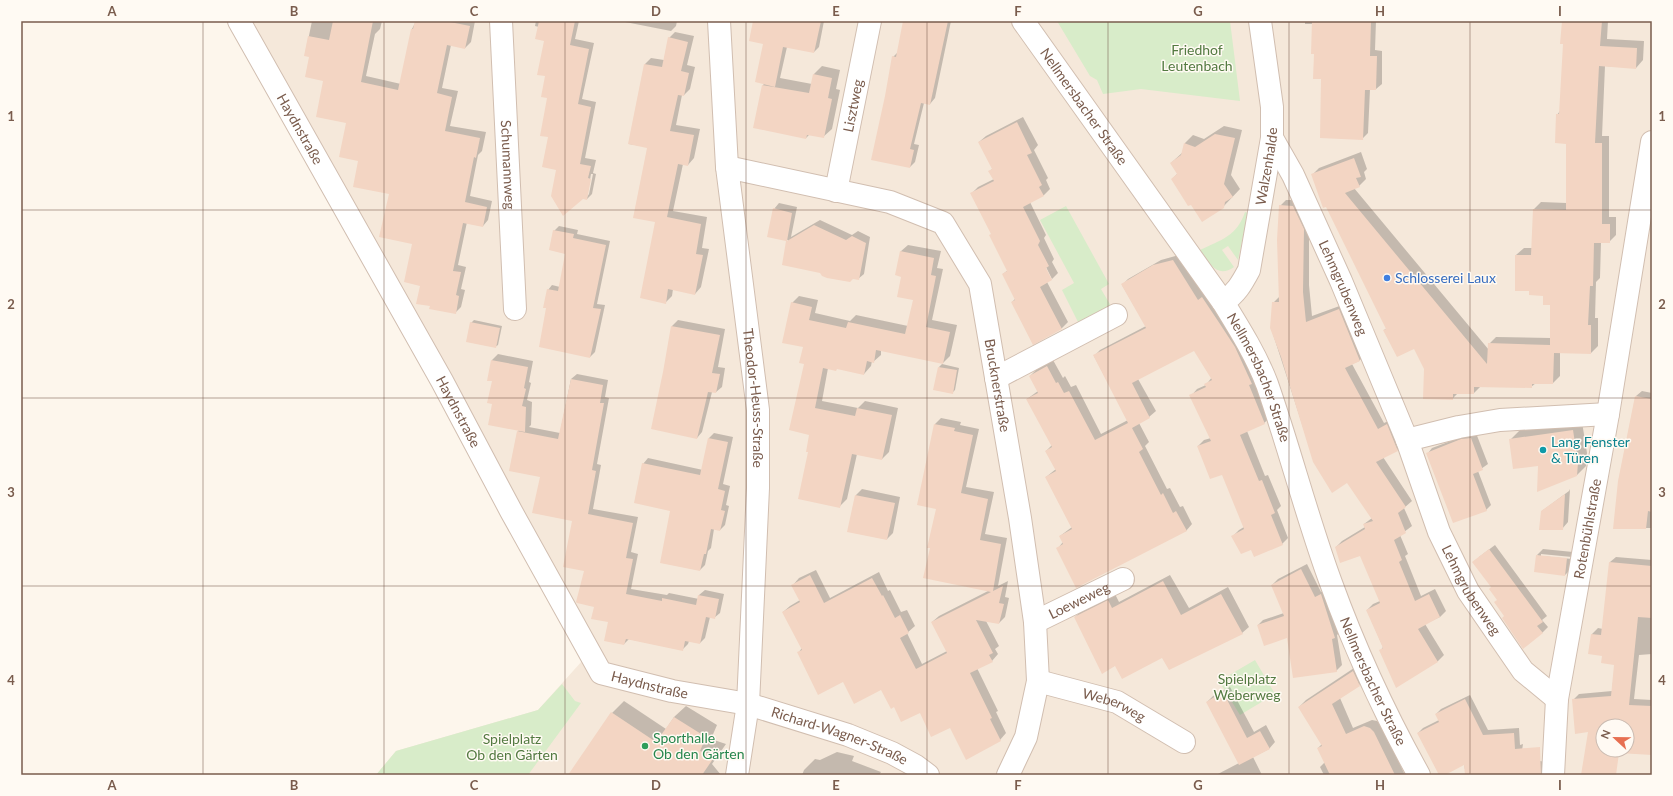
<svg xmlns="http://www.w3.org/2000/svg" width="1673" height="796" viewBox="0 0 1673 796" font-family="Lato,sans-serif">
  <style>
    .residential { fill: #f5e8da; fill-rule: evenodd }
    .green { fill: #d8ecc9 }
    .shadow { fill: #0003; fill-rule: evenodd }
    .building { fill: #f3d5c3; fill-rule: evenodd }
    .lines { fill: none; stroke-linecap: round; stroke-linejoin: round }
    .minor-casing { stroke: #d1beb0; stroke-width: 24 }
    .tertiary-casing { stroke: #d1beb0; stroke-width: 24 }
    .minor { stroke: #fff; stroke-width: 22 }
    .tertiary { stroke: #fff; stroke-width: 22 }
    .grid { fill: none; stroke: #7a5c4d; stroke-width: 1; stroke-opacity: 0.55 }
    .shop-dot { fill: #3f7fe0; stroke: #fffaf3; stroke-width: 1.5 }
    .culture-dot { fill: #0f9aa8; stroke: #fffaf3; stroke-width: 1.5 }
    .leisure-dot { fill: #2e9e5b; stroke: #fffaf3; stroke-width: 1.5 }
    .labels { text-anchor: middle; stroke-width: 3; stroke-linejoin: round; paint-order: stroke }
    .park-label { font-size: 14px; fill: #537a41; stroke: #fffaf3 }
    .street-label { font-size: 14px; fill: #7a5c4d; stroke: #fffaf3 }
    .shop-label { font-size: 14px; fill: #366cbe; stroke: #fffaf3; text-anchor: start }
    .culture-label { font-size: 14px; fill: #0d838f; stroke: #fffaf3; text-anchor: start }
    .leisure-label { font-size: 14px; fill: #27864d; stroke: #fffaf3; text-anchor: start }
    .neatline { fill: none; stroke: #7a5c4d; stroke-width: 1.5 }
    .grid-label { font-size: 13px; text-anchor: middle; font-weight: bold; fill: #7a5c4d }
  </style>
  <rect width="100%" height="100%" fill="#fdf6ec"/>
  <path class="residential" d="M233 21H1652V775H376L396 751 538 710 582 661ZM1603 726H1627V750H1603Z"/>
  <path class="green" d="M1057 21H1230L1240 101 1141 89 1103 94 1097 80 1090 76Z
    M1066 206 1109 284 1101 289 1111 306 1079 324 1062 290 1074 283 1040 220Z
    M1245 212 1248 213 1238 260 1228 246 1222 250 1234 267C1217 279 1209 263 1200 250 1221 240 1237 236 1245 212Z
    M1255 660 1275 694 1240 715 1219 681Z
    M562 684 575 701 581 703 528 775H376L396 751 538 710Z"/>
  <path class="shadow" d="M312 21H382L380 29 375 34 366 76 401 84 412 29 416 21H475L471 42 465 48 451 45 442 88 458 91 450 126 486 132 482 151 478 155 470 196 492 201 488 220 483 226 467 222 458 265 466 267 461 289 465 290 461 307 455 313 431 306 421 285 413 243 390 193 359 160 347 123 310 56 305 55Z
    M536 21H579L575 39 594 43 582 99 596 102 585 158 596 160 593 173 596 174 592 194 587 199 557 170 549 136 545 40 539 27 535 26ZM591 174H593L589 194 587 197Z
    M625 21H677L676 26 671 31 625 22Z
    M754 21H824L819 47 814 52 787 47 780 78 812 84 814 74 822 66 840 70 836 89 840 90 832 129 823 137 810 134 806 138 754 127 763 85 765 83V43Z
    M904 21H951L935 98 930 104 924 103 914 144 919 145 915 162 910 167 886 96 893 57 898 52Z
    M1305 21H1376L1375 50 1382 51V84L1376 89H1370L1368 133 1362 139 1322 79 1315 54 1313 24H1305Z
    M1563 21H1608L1607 39 1644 41 1643 60 1636 68 1605 66 1602 136H1609V217H1616V235L1609 242H1601L1600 278 1596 282 1595 318H1598V346L1591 353H1560V376L1553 383H1536L1531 387 1481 386 1474 393H1458L1452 399 1425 369 1414 347 1384 330 1387 328 1312 175 1319 168 1361 152 1367 169 1364 172 1366 179 1359 186 1354 188 1489 350V344L1496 337 1551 338V304L1544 295 1530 290 1516 255 1524 248H1532L1534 209 1541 202 1567 203V143L1557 115 1560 111 1564 43Z
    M675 32 694 36 687 65 695 67 690 89 684 95H682L676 125 700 129 694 158 688 165 683 164 673 211 707 217 702 248 709 249 701 287 695 294 673 289 672 296 665 303 648 147 629 144 645 64 651 58 664 60 669 38Z
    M1023 117 1038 145 1034 150 1048 178 1046 180 1050 189 1044 195 1030 202 1046 235 1044 238 1054 259 1052 262 1058 273 1052 279 1044 263 1043 264 1050 279H1052L1047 282 1068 322 1062 328 1033 343 1012 302 1016 298 1003 274 1008 270 992 233 972 193 978 187 994 179 990 171 993 168 979 142 986 136Z
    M1224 126 1242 130 1231 175 1240 189 1223 207 1172 179 1178 173 1171 163 1183 152 1185 143 1193 135 1204 139Z
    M1286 200H1299L1309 222V285L1312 316 1345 304 1365 355 1359 361 1352 364 1384 423 1393 419 1403 444 1397 450 1383 457 1412 501 1404 508 1412 526 1400 535 1408 554 1405 556 1421 596 1435 589 1446 611 1440 617 1425 624 1444 655 1438 661 1397 686 1381 650 1383 647 1367 610 1373 604 1380 601 1361 555 1336 547 1342 541 1365 527 1364 524 1372 518 1348 482 1314 461 1271 328 1273 303 1280 296V206Z
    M779 203 797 207 791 237 820 220 852 235 858 231 870 237 864 274 858 279 783 264 788 240 768 236 774 209Z
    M559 226 578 230 577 234 610 241 597 304 605 305 595 352 590 357 548 308V290L552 285 560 287 566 253 554 231Z
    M908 245 941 251 937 268 943 269 932 320 957 325 950 356 942 364 959 368 955 390 952 393 939 367 943 363 881 350V355L873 362 872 361 871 366 864 374 838 368H828L822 401 858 408 865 401 898 408 889 452 882 459 857 454 847 499 839 507 809 451 810 434 804 346 792 303 799 296 818 300 815 313 850 321 856 315 908 326 914 300 902 276 900 252Z
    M1179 255 1204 294 1209 292 1226 317 1271 417 1264 423 1247 431 1265 476 1268 475 1281 506 1277 510 1288 538 1282 544 1251 549 1233 536 1239 530 1244 527 1223 473 1198 446 1204 440 1211 438 1191 396 1197 389 1206 385 1212 377 1195 349 1138 379 1156 411 1149 417 1139 423 1149 442 1145 446 1167 489 1170 488 1180 507 1183 506 1192 524 1186 531 1058 548 1063 542 1060 536 1072 527 1046 477 1056 469 1046 451 1052 445 1027 399 1038 391 1030 376 1036 370 1053 360 1063 378 1065 376 1071 387 1076 385 1101 434 1128 420 1094 356 1100 350 1146 326 1122 285 1128 279 1161 260Z
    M474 320 502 326 498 345 495 347 471 323Z
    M678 320 725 329 718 367 725 368 722 387 716 392H712L702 432 697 438 664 373 672 326Z
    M498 354 533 361 529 382 531 383 527 400 532 402 531 425 529 427 560 433 571 379 577 374 608 380 605 397 609 398 597 464 601 465 593 509 638 517 631 552 638 554 631 589 667 595 669 593 699 599V595L705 590 724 594 720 613 714 618 710 617 705 638 700 643 689 641 688 644 682 650 629 639 624 644 609 621 595 606 573 520 541 477 518 431 519 430 493 403 492 360Z
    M1652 383V528H1614L1636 396 1642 391 1652 393Z
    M941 418 961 422 960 425 979 429 966 487 994 492 985 534 1007 538 998 586 1008 581 1005 597 1009 598 1005 617 999 623 986 621 999 646 995 649 998 654 992 661 977 668 998 711 996 712 1006 733 1000 740 951 726 920 711 895 706 882 689 844 681 798 653 802 648 783 612 790 606 800 600 793 585 799 578 816 570 830 598 879 572 888 591 890 590 901 612 907 610 915 626 907 633 922 664 947 651 932 622 939 616 990 590 931 548 937 508 935 424Z
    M1582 422 1587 453 1586 466 1576 476 1539 464 1510 440 1520 430Z
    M714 433 733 437 723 484 730 486 726 505 729 506 725 525 720 530 714 529 711 548 708 551 705 565 700 570 671 510 643 464 648 458 703 470 709 438Z
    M1476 433 1488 464 1478 471 1491 505 1486 510 1428 453 1432 448 1467 435Z
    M862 489 900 497 893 533 887 539 848 531 856 495Z
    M1570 489 1568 522 1562 529 1542 511 1569 491Z
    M1495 545 1547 616 1542 620 1548 627 1542 633 1505 616 1479 557Z
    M1543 549 1573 552 1572 557 1541 554V556L1572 559 1571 569 1565 575 1537 555Z
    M1616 557 1652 560V654L1639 655 1634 699 1652 700V754L1586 751 1589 731 1573 700 1579 694 1612 691 1615 664 1603 655 1589 653 1592 634 1598 628 1603 629 1610 562ZM1603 726H1627V750H1603Z
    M1307 564 1321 592 1327 590 1340 632 1337 635 1342 665 1336 671 1288 637 1258 625 1263 620 1284 613 1272 585 1278 579Z
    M1170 575 1189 608 1228 587 1249 627 1242 633 1163 657 1116 665 1102 672 1075 617 1082 610 1115 594 1119 602Z
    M1360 664 1366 678 1359 685 1340 698 1353 728 1372 720 1377 721 1381 725 1405 775H1324L1320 767 1325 762 1318 748 1322 744 1299 707 1306 700Z
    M1230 687 1254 732 1266 725 1275 742 1269 749 1253 757 1262 775H1216L1239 763 1207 702 1213 696Z
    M1470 695 1488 730 1519 728 1520 745 1523 744 1521 757 1545 762 1547 775H1466L1464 764 1440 775 1418 733 1423 728 1439 720 1436 714 1441 709Z
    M624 701 666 729 674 717 686 706 717 725 711 739 726 744 712 764 721 775H569L612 713Z
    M837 752 854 756 852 761 881 772 879 775H802L804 770 815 759 820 760Z"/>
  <path class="building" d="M333 21H373L361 82 398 90 411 29H413L415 21H445L470 26 465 49 447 45 437 93 452 97 445 131 480 138 476 158 474 157 465 202 487 207 483 227 463 223 453 271 461 272 456 295 459 296 456 314 429 309 430 306 416 304 420 286 404 282 412 244 379 237 389 194 353 187 358 161 339 157 346 123 316 117 323 81 305 77 309 57 304 56 308 36 329 40Z
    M539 21H575L570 45 589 49 578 104 591 107 580 164 591 166 588 178 591 179 587 200 583 199 563 216 551 196 556 170 542 167 548 137 540 136 547 98 541 97 545 76 537 75 544 41 535 39Z
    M753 21H821L814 53 783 47 775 87 755 82 763 44 749 41Z
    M903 21H948L930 105 921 103 910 149 914 150 910 168 871 160 885 96 892 56 896 57Z
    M1312 21H1371L1370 56H1377L1376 90H1365L1363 140 1320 138 1321 79H1313L1314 54H1311Z
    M1562 21H1602L1600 46 1637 48 1636 69 1599 66 1595 143H1602V224H1610V243H1594L1593 286H1590L1588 325H1591V354L1554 353 1553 384H1532V388L1474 387V394H1453V400L1423 399 1424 369 1414 349 1397 357 1383 330 1386 329 1326 207 1323 208 1311 174 1354 158 1361 177 1356 178 1360 187 1345 193 1487 364 1488 343 1550 345V305H1543V296L1529 295V291H1515V255H1531L1533 209 1566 210V144L1555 143 1556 114H1559L1563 44H1560Z
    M668 37 688 42 681 71 689 73 684 96 678 95 670 131 694 135 688 166 678 164 667 217 701 224 696 254 703 255 695 295 668 289 666 304 640 298 655 222 633 218 647 148 628 144 644 64 662 67Z
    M813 74 832 78 828 98 832 99 824 138 807 135 806 139 753 128 762 85 809 93Z
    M1017 122 1032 153 1027 155 1042 185 1039 187 1044 196 1023 207 1040 241 1038 245 1049 266 1046 268 1052 280 1040 287 1062 329 1033 345 1011 302 1015 300 1002 274 1007 271 989 235 991 234 970 193 994 181 988 171 992 169 978 142Z
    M1215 134 1235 138 1224 184 1233 197 1225 202 1224 208 1202 222 1191 205 1188 206 1171 179 1177 174 1170 163 1181 155 1184 143 1195 147Z
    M1279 205 1293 206 1304 229 1303 292 1306 322 1339 309 1360 361 1345 368 1378 429 1387 424 1395 444 1398 451 1376 462 1406 507 1398 513 1406 533 1394 540 1402 560 1399 562 1415 601 1429 594 1440 617 1418 629 1438 662 1396 688 1379 650 1383 648 1366 610 1380 603 1360 556 1340 563 1335 547 1365 529 1363 524 1373 521 1347 483 1332 493 1313 462 1281 357 1270 328 1272 302H1279L1277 240Z
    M773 208 792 213 787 241 814 225 846 240 852 236 866 243 859 280 853 279 850 282 827 278 822 276 820 273 782 265 786 241 767 237Z
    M553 230 574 234 573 238 606 245 593 308 601 309 590 358 539 347 546 308H543L547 289 558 291 565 254 549 250Z
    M900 251 934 258 931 275 936 276 926 327 950 332 943 364 876 350 874 363 867 361 864 375 837 369 836 371 823 368 815 408 855 416 857 408 892 415 882 460 852 454 840 508 798 499 808 452H806L809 435 789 430 804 364 799 363 803 347 782 343 791 302 812 307 809 320 846 328 848 322 905 334 913 300 897 297 901 277 895 275Z
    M1173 260 1198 300 1202 297 1220 324 1235 347 1252 384 1249 385 1265 424 1240 435 1259 481 1262 480 1275 513 1271 515 1283 545 1254 557 1251 550 1241 554 1231 536 1244 529 1222 475 1210 479 1197 446 1211 441 1189 395 1206 387 1204 384 1212 380 1194 351 1132 383 1150 418 1132 428 1143 449 1139 452 1161 495 1163 493 1173 513 1176 511 1187 531 1076 588 1056 548 1063 544 1059 536 1072 529 1045 477 1056 471 1045 451 1052 447 1026 399 1038 393 1029 376 1047 366 1056 383 1058 382 1064 393 1069 391 1095 440 1128 423 1093 355 1146 328 1121 284 1153 265Z
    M470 322 500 328 496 348 466 342Z
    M671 326 720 335 712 373 720 374 716 393 708 392 697 439 651 429 663 372Z
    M491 360 528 367 524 388 526 389 522 406 526 407 525 432 488 425 492 404 487 403 492 381H487Z
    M938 367 957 370 953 394 933 390Z
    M571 379 603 385 600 403H604L592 470 596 471 588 514 633 523 626 558 633 559 626 594 662 601V598L696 605 698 595 719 599 715 619 706 617 700 644 685 641 683 651 626 639 624 645 604 641 608 622 591 619 594 607 577 603 576 602 584 571 563 567 572 521 532 513 540 477 509 471 517 431 558 439Z
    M1635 396 1652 399V512L1648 511 1646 529H1613L1618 481Z
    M934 424 955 428 954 431 973 435 961 493 988 499 980 540 1001 544 993 591 1003 586 999 603 1004 604 999 624 976 620 993 653 989 655 993 662 970 673 992 718 990 719 1001 741 966 760 950 728 931 737 920 713 901 722 894 707 891 709 881 690 854 704 843 682 818 695 797 652 802 650 782 612 800 602 791 585 810 575 824 603 872 578 882 596 883 595 895 618 900 615 909 633 900 638 916 669 947 653 931 622 991 592 923 578 930 548H927L936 509 917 505Z
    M1573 430 1578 463 1577 476 1537 492 1538 466 1513 469 1509 439Z
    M708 438 728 442 718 489 725 491 721 510 725 511 720 531 711 529 706 554H704L700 571 660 563 670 511 634 503 642 463 700 475Z
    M1471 438 1483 470 1473 474 1487 511 1453 523 1426 453 1461 439Z
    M1565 494 1563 530H1539L1541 511Z
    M855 495 895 503 887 540 847 532Z
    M1489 549 1543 622 1537 626 1543 633 1523 649 1502 618 1504 616 1494 602 1497 600 1489 589 1491 587 1472 562Z
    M1536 555 1567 558 1565 576 1534 572Z
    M1609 562 1652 566V618L1638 617 1629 705 1652 706V755L1619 753 1616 775H1581L1588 732 1575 734 1572 699 1611 696 1614 665 1601 663 1602 656 1588 654 1591 634 1601 635ZM1603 726H1627V750H1603Z
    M1301 569 1315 597 1321 594 1335 638 1332 639 1337 672 1293 678 1287 638 1264 646 1257 625 1284 616 1271 585Z
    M1163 581 1181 615 1221 594 1243 634 1169 670 1162 658 1122 679 1115 666 1102 674 1074 617 1108 600 1112 608Z
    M1353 671 1360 686 1332 704 1346 734 1364 726 1370 728 1374 732 1395 775H1330L1317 748 1322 746 1298 707Z
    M1223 692 1247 738 1260 731 1270 749 1239 765 1206 702Z
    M1465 699 1483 735 1514 733 1515 749 1540 747 1541 775H1465L1464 765 1445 775H1439L1417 733 1439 722 1435 714Z
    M611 712 656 742 674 717 706 737 700 751 715 756 702 775H568Z"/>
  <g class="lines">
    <defs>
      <g id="minor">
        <path id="s1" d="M239 21 442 381 511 511 601 673 672 691 748 704 848 735 892 753 916 766 928 775"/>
        <path id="s2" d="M501 21 515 309"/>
        <path id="s3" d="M719 21 727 167 758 410V488L748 704 737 775"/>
        <path id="s4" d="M1272 138 1293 175 1341 281 1407 440 1439 532 1468 591 1523 671 1557 699"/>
        <path id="s5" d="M727 167 890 202 943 223 980 284 1020 518 1035 622 1038 681 1026 737 1008 775"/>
        <path id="s6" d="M836 191 870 21"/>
        <path id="s7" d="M1223 302C1236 294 1242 283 1249 270L1272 138V107L1260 21"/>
        <path d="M996 378 1116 315"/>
        <path d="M1407 440 1459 427 1500 420 1608 414"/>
        <path id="s8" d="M1035 622 1123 579"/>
        <path id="s9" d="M1038 681 1117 702 1184 742"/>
        <path id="s10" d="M1553 775 1557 699 1608 414 1652 142"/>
      </g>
      <g id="tertiary">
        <path id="s11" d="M1023 21 1223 302C1239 328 1256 355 1267 384 1290 450 1307 518 1331 583 1355 649 1385 714 1419 775"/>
      </g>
    </defs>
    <use href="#minor" class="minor-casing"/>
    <use href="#tertiary" class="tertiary-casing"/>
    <use href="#minor" class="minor"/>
    <use href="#tertiary" class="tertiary"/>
  </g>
  <path class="grid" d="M203 21V775M384 21V775M565 21V775M746 21V775M927 21V775M1108 21V775M1289 21V775M1470 21V775M21 210H1652M21 398H1652M21 586H1652"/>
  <circle class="shop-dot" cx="1387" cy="278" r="4"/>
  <circle class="culture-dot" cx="1543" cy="450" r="4"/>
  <circle class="leisure-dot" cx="645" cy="746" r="4"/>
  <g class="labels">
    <g class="park-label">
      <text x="1197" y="55">Friedhof<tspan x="1197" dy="16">Leutenbach</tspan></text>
      <text x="1247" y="684">Spielplatz<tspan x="1247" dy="16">Weberweg</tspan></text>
      <text x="512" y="744">Spielplatz<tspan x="512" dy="16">Ob den Gärten</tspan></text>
    </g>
    <g class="street-label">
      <text dy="5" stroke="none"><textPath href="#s6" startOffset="87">Lisztweg</textPath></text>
      <text dy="5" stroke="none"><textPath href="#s11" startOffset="105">Nellmersbacher Straße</textPath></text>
      <text dy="5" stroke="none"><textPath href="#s1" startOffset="124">Haydnstraße</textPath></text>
      <text dy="5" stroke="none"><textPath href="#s2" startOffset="144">Schumannweg</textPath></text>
      <text dy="5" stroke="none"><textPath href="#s7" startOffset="147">Walzenhalde</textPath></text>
      <text dy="5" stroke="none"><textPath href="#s4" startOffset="166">Lehmgrubenweg</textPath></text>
      <text dy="5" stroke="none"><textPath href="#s11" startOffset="429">Nellmersbacher Straße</textPath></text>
      <text dy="5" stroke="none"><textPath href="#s5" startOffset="398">Brucknerstraße</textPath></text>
      <text dy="5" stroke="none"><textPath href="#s3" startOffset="379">Theodor-Heuss-Straße</textPath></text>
      <text dy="5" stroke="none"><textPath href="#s1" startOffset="448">Haydnstraße</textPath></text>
      <text dy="5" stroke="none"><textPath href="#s10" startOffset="249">Rotenbühlstraße</textPath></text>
      <text dy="5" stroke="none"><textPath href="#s4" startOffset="495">Lehmgrubenweg</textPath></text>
      <text dy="5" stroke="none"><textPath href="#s8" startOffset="49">Loeweweg</textPath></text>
      <text dy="5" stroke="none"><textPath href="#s11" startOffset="754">Nellmersbacher Straße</textPath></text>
      <text dy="5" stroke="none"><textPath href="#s1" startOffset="796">Haydnstraße</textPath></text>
      <text dy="5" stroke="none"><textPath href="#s9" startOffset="80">Weberweg</textPath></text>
      <text dy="5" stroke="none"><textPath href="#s1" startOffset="993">Richard-Wagner-Straße</textPath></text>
    </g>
    <g class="shop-label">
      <text x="1395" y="283">Schlosserei Laux</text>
    </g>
    <g class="culture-label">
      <text x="1551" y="447">Lang Fenster<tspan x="1551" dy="16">&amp; Türen</tspan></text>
    </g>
    <g class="leisure-label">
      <text x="653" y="743">Sporthalle<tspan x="653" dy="16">Ob den Gärten</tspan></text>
    </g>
  </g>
  <rect width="1673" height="796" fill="none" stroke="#fffaf3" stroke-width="44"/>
  <g transform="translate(1615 738) rotate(292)"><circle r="19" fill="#fffaf3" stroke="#cabbb1"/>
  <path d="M0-3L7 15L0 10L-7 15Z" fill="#e76f51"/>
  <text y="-6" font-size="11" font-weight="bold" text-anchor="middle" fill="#7a5c4d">N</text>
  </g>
  <rect x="22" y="22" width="1629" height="752" class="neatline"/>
  <g class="grid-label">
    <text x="112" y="16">A</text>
    <text x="294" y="16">B</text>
    <text x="474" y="16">C</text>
    <text x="656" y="16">D</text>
    <text x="836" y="16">E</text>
    <text x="1018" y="16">F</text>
    <text x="1198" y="16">G</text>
    <text x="1380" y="16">H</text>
    <text x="1560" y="16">I</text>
    <text x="11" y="121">1</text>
    <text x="1662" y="121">1</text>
    <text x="11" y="309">2</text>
    <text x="1662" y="309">2</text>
    <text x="11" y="497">3</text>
    <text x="1662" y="497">3</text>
    <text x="11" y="685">4</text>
    <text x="1662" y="685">4</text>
    <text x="112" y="790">A</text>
    <text x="294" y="790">B</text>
    <text x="474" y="790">C</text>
    <text x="656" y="790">D</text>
    <text x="836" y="790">E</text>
    <text x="1018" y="790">F</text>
    <text x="1198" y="790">G</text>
    <text x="1380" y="790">H</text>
    <text x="1560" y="790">I</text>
  </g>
</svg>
